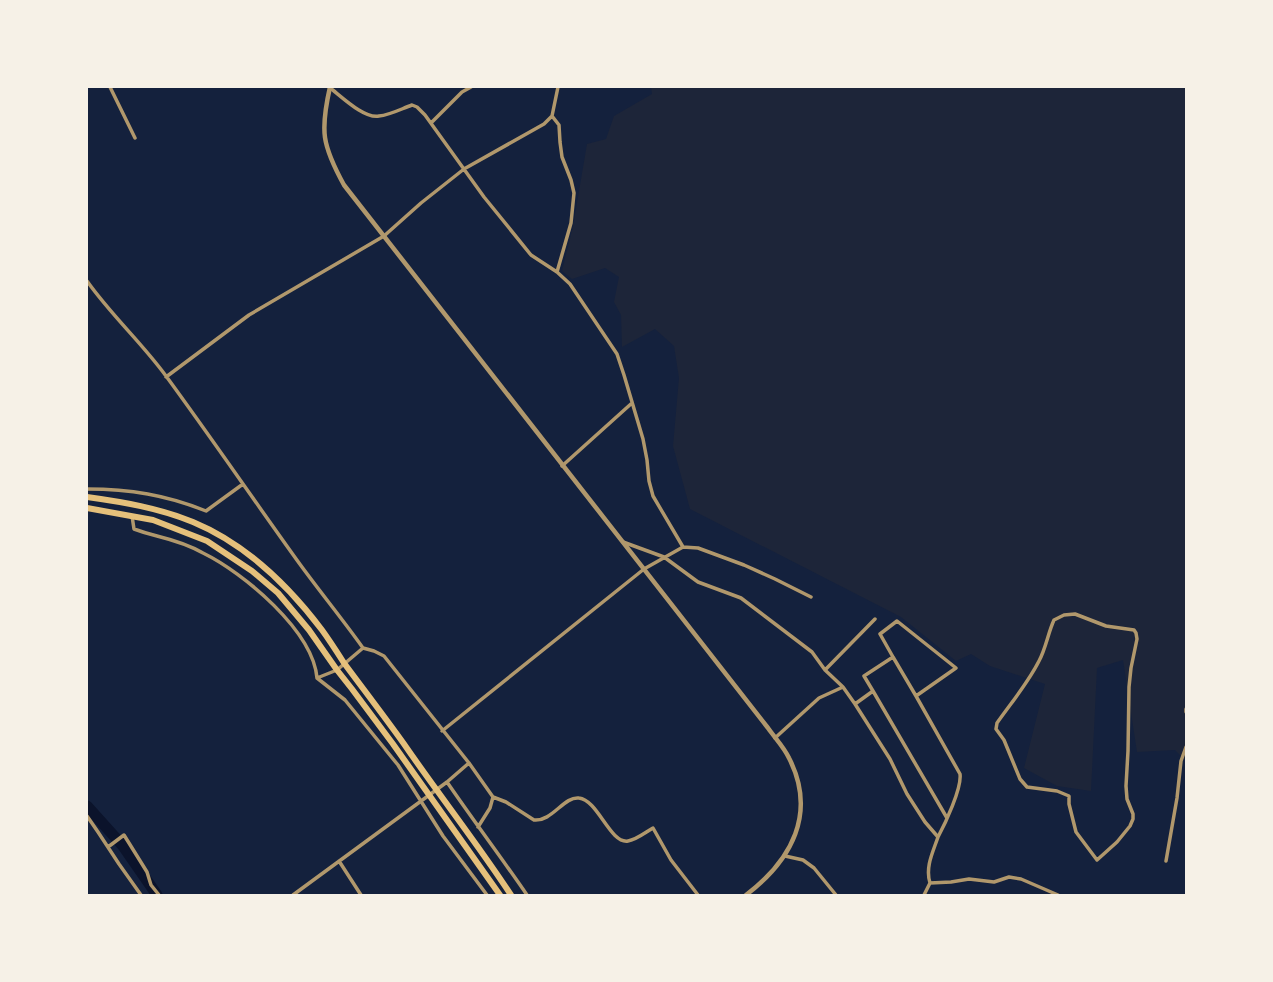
<svg xmlns="http://www.w3.org/2000/svg" width="1273" height="982" viewBox="0 0 1273 982" font-family="Poppins,sans-serif">
  <style>
    .green { fill: #1d2539 }
    .lines { fill: none; stroke-linecap: round; stroke-linejoin: round }
    .river { stroke: #0b132b; stroke-width: 11 }
    .minor { stroke: #b1986c; stroke-width: 3.5 }
    .tertiary { stroke: #b1986c; stroke-width: 4.5 }
    .trunk { stroke: #e5c07b; stroke-width: 6 }
  </style>
  <rect width="100%" height="100%" fill="#14213d"/>
  <path class="green" d="M651 87H1186V761L1175 750 1137 752 1123 660 1097 668 1091 791 1057 786 1024 768 1045 684 990 666 971 654 956 661 901 617 690 509 673 446 679 378 674 346 655 329 622 347 621 315 614 302 619 277 605 268 572 279 562 271 573 226 587 144 606 139 614 116 652 94Z"/>
  <g class="lines">
    <path class="river" d="M87 806 123 846 157 895"/>
    <path class="minor" d="M110 87 135 138
      M329 87C341 96 364 119 379 116 390 115 401 109 412 105L417 107 425 115 484 197 531 255 557 272 570 284 617 354 624 375 643 439 647 460 649 481 653 496 683 547 644 569 442 731
      M552 116 559 125 560 142 562 157 571 180 574 193 571 223 557 272
      M431 123 462 92 471 87
      M87 281C111 315 142 343 166 376 210 436 251 496 294 556 316 587 341 617 363 648L374 651 384 656 469 763 493 797 506 802 534 820C552 822 564 796 579 798 598 800 610 844 628 841 636 840 646 832 653 828L671 860 698 895
      M166 377 249 315 384 236 421 203 464 169 544 124 552 116 558 87
      M562 466 632 403
      M87 489C130 489 166 495 206 511L243 484
      M132 516 134 529C142 532 149 534 157 536 173 540 189 545 203 553 244 573 313 631 317 678L345 700 398 765 443 836 487 895
      M623 542 664 557 698 582 741 598 812 652 825 670 843 687 855 704 890 759 907 794 925 822 938 837C933 852 925 867 930 883L924 895
      M683 547 698 548 744 565 775 579 811 597
      M1075 614 1106 626 1134 630 1136 633 1137 639 1131 668 1129 687 1128 751 1126 786 1127 799 1133 814V819L1130 826 1117 842 1097 860 1076 832 1069 804V796L1057 791 1027 787 1020 779 1004 740 996 729 997 723C1011 703 1028 683 1039 661 1046 648 1048 633 1054 620L1064 615Z
      M893 657 880 634 897 621 956 668 916 696
      M825 670 875 619
      M317 678 337 670 363 648
      M873 691 947 818
      M855 704 873 691 864 676 893 657 916 696 960 774C962 788 945 824 938 837
      M1186 709V712
      M775 738 819 698 843 687
      M447 782C473 820 501 857 527 895
      M87 816 98 832 119 864 141 895
      M478 827 490 808 493 797
      M108 847 124 835 147 872 151 885 159 895
      M785 856 803 860 814 868 836 895
      M339 861 361 895
      M1166 861 1177 798 1181 761 1186 747
      M930 883 951 882 969 879 994 882 1009 877 1021 879 1058 895
      M293 895 447 782 469 763"/>
    <path class="tertiary" d="M330 87C320 131 322 145 344 185L768 728C775 738 784 747 789 758 817 813 792 860 746 895"/>
    <path class="trunk" d="M87 497C123 502 159 508 193 522 246 544 288 585 322 630 330 641 337 652 344 663 364 690 384 716 404 744 439 795 477 843 511 895
      M87 508 153 520 207 541 252 571 278 593 309 630 337 670 352 689 393 744 500 895"/>
  </g>
  <rect width="1273" height="982" fill="none" stroke="#f6f1e7" stroke-width="176"/>
</svg>
